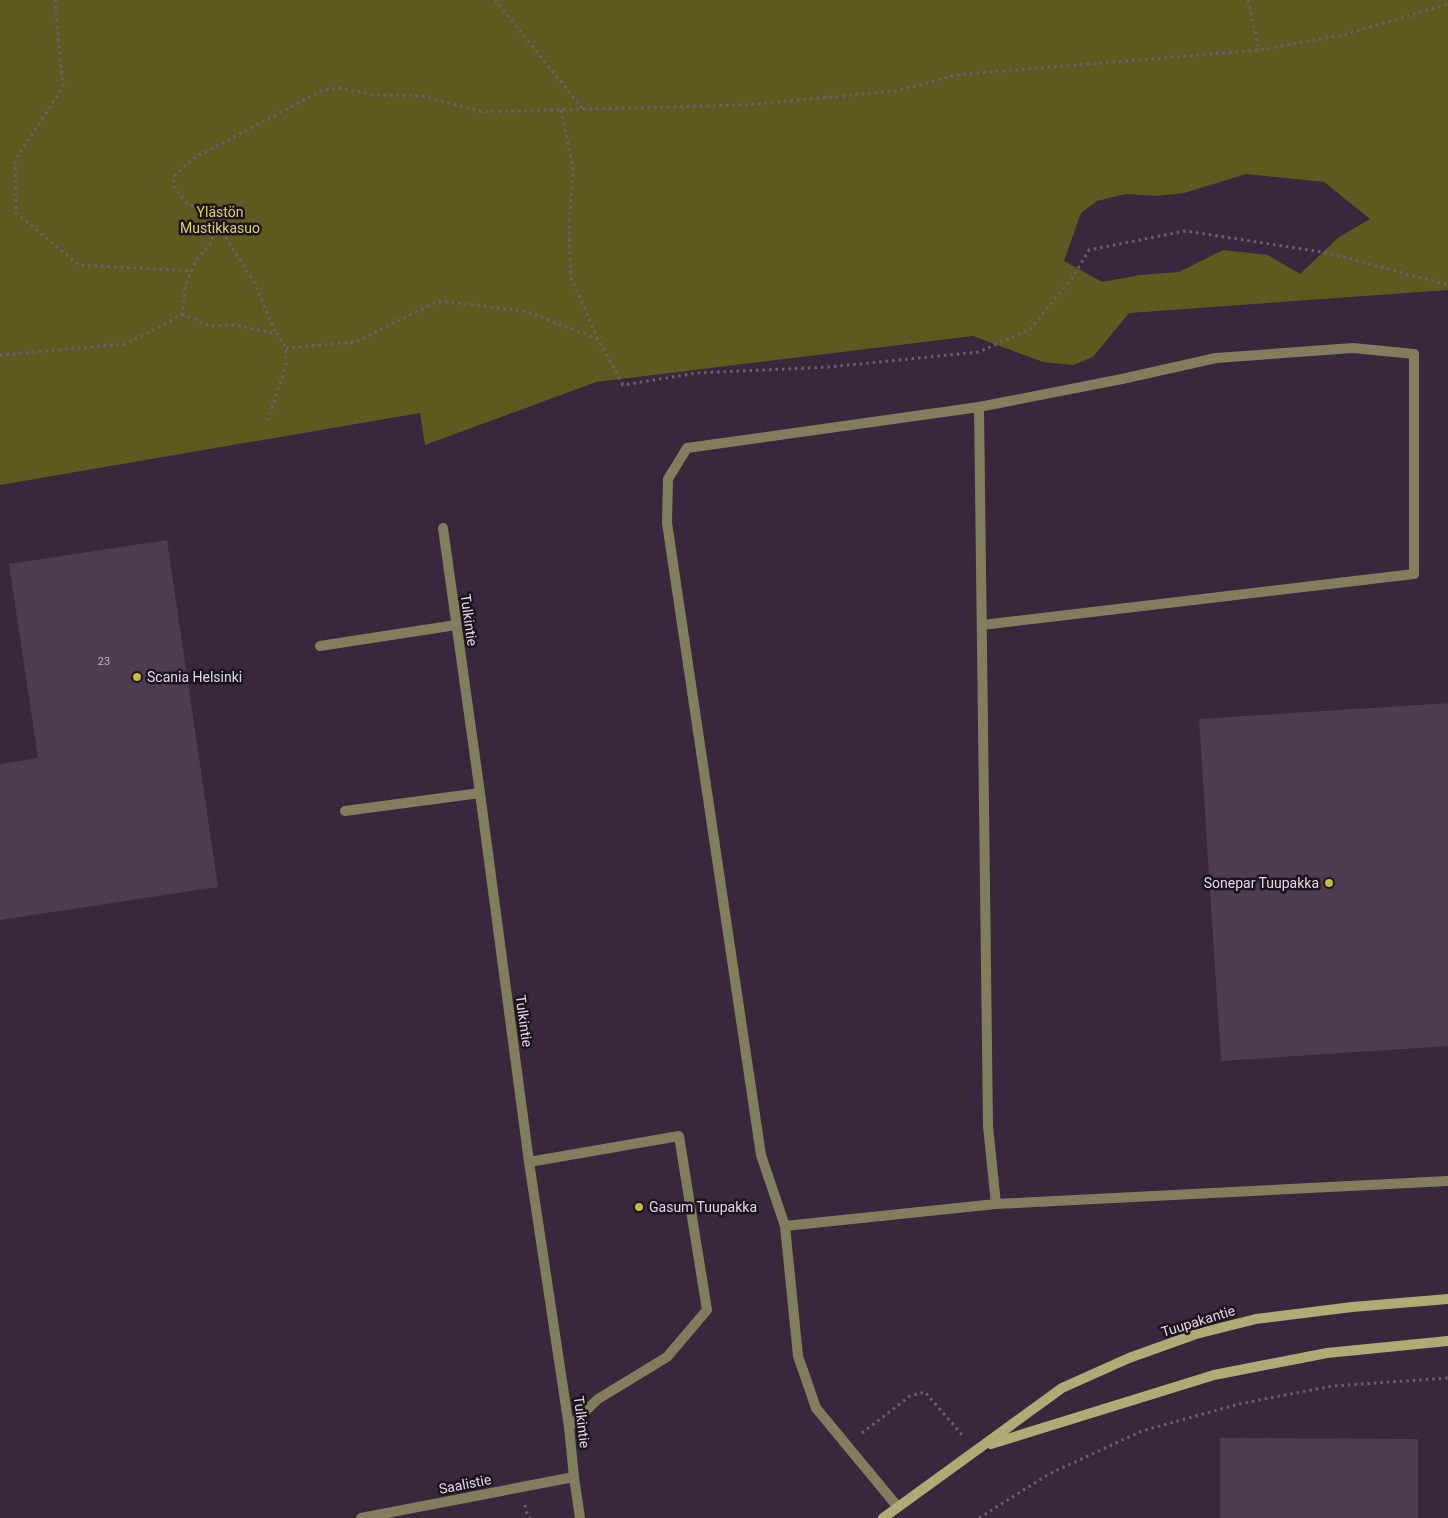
<svg xmlns="http://www.w3.org/2000/svg" width="1448" height="1518" viewBox="0 0 1448 1518" font-family="Roboto,sans-serif">
  <style>
    .green { fill: #5d591f; fill-rule: evenodd }
    .building { fill: #4e3c52 }
    .lines { fill: none; stroke-linecap: round; stroke-linejoin: round }
    .path { stroke: #6d5e71; stroke-width: 3; stroke-dasharray: 2.5 4; stroke-linecap: butt }
    .lane { stroke: #807e5d; stroke-width: 10 }
    .street { stroke: #807e5d; stroke-width: 10 }
    .secondary { stroke: #aeab75; stroke-width: 10 }
    .poi-dot { fill: #c4bc3e; stroke: #1b141d; stroke-width: 2 }
    .labels { text-anchor: middle; stroke-width: 5; stroke-linejoin: round; paint-order: stroke }
    .number-label { font-size: 11px; fill: #bdb0c0 }
    .park-label { font-size: 14px; fill: #dbd460; stroke: #1b141d }
    .street-label { font-size: 14px; fill: #e2d7e5; stroke: #1b141d }
    .poi-label { font-size: 14px; fill: #e2d7e5; stroke: #1b141d; text-anchor: start }
  </style>
  <rect width="100%" height="100%" fill="#38273d"/>
  <path class="green" d="M0 0H1448V290L1129 313 1093 357 1073 365 1043 362 973 336 596 382 425 445 420 413 0 485ZM1246 174 1324 182 1370 219 1339 237 1300 274 1268 255 1223 250 1179 272 1140 275 1102 282 1064 261 1081 213 1097 201 1126 194 1156 196 1184 193Z"/>
  <path class="building" d="M167 540 218 887 0 920V764L38 758 9 564Z
    M1448 703V1046L1221 1061 1199 719Z
    M1220 1438 1418 1439V1518H1220Z"/>
  <g class="lines">
    <path class="path" d="M55 0 63 87 15 160 16 213 79 265 190 271
      M495 0 583 109
      M1248 0 1259 50
      M561 110 573 168 569 227 571 278 598 339 623 385 697 373 829 367 979 352 1030 329 1073 277 1089 250 1186 231 1328 253 1448 285
      M215 221 254 282 276 334
      M182 314 210 326 234 325 277 334 286 348V366L268 420
      M286 348 356 342 438 301 525 311 598 339
      M0 355 125 344 162 326 182 314 186 283 196 260 212 242 215 221 206 212 187 203 173 186 174 176 192 159 323 90 340 88 373 95 423 96 483 112 742 105 896 91 956 75 1259 50 1343 35 1448 4
      M862 1433 910 1396 925 1392 963 1436
      M525 1505 527 1513 530 1518
      M979 1518 1049 1474 1142 1431 1239 1404 1332 1386 1448 1378"/>
    <path class="lane" d="M979 407 988 1126 996 1204
      M320 646 456 625
      M345 811 480 793
      M529 1162 679 1136 707 1310 667 1357 598 1399 569 1427
      M785 1226 996 1204 1448 1181
      M897 1506 816 1408 798 1356 785 1226 761 1155 667 523 668 479 687 448 979 407 1122 379 1216 358 1353 348 1414 354V574L982 625"/>
    <path class="street" d="M443 528 480 793 529 1162 569 1427 574 1477 580 1518
      M361 1518 574 1477"/>
    <path class="secondary" d="M991 1444 1214 1375 1327 1353 1448 1341
      M883 1518 1062 1388 1129 1358 1196 1334 1256 1319 1352 1307 1448 1299"/>
  </g>
  <g class="poi-dot">
    <circle cx="137" cy="677" r="5"/>
    <circle cx="1329" cy="883" r="5"/>
    <circle cx="639" cy="1207" r="5"/>
  </g>
  <g class="labels">
    <g class="number-label">
      <text x="104" y="665">23</text>
    </g>
    <g class="park-label">
      <text x="220" y="217">Ylästön<tspan x="220" dy="16">Mustikkasuo</tspan></text>
    </g>
    <g class="street-label">
      <text transform="translate(469 620) rotate(82)" y="5">Tulkintie</text>
      <text transform="translate(524 1021) rotate(82)" y="5">Tulkintie</text>
      <text transform="translate(1198 1321) rotate(-17)" y="5">Tuupakantie</text>
      <text transform="translate(582 1422) rotate(83)" y="5">Tulkintie</text>
      <text transform="translate(465 1484) rotate(-11)" y="5">Saalistie</text>
    </g>
    <g class="poi-label">
      <text x="147" y="682">Scania Helsinki</text>
      <text x="1319" y="888" text-anchor="end">Sonepar Tuupakka</text>
      <text x="649" y="1212">Gasum Tuupakka</text>
    </g>
  </g>
</svg>
